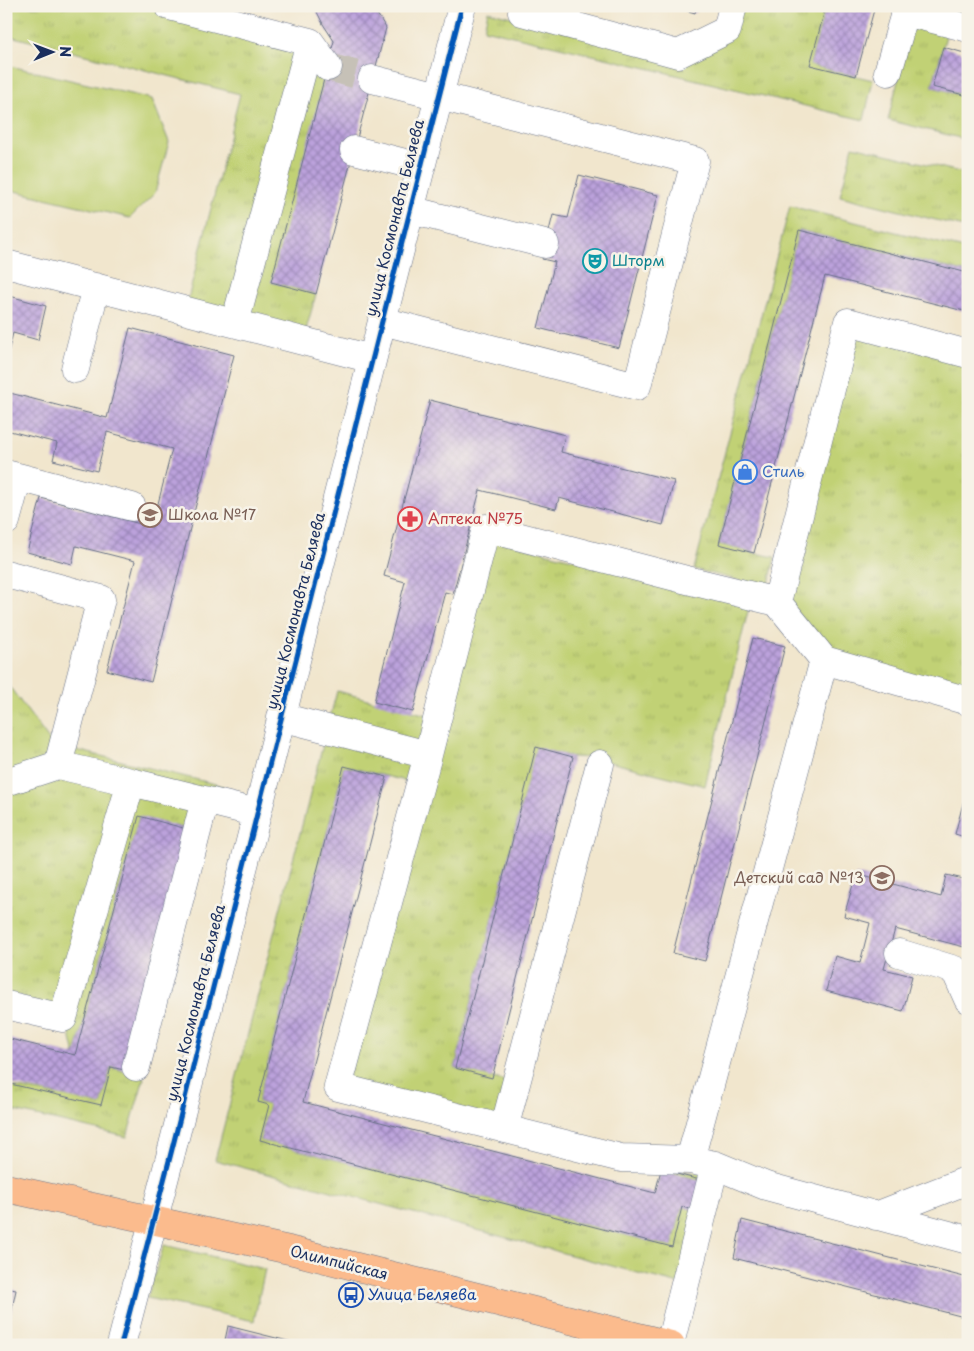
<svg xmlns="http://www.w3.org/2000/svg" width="974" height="1351" viewBox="0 0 974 1351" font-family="'Playpen Sans',sans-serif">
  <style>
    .grass { fill: url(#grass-tufts); stroke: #6e8069 }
    .pitch { fill: #c1d174; stroke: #6e8069 }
    .building { fill: url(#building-cross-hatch) }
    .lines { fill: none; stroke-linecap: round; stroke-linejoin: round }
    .minor-tunnel { stroke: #c6c1b7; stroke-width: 28; stroke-dasharray: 28 14; stroke-linecap: butt }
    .minor-casing { stroke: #666f85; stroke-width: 29 }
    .major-casing { stroke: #666f85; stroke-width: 29 }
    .minor { stroke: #fff; stroke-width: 28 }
    .major { stroke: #fbbb8d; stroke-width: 28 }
    .cycleway-casing { stroke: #f7f3e8; stroke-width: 8 }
    .cycleway { stroke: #0057b8; stroke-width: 5 }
    .labels { text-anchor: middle; stroke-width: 5; stroke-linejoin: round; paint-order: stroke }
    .street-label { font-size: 15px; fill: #1b2f5e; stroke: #f7f3e8 }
    .culture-label { font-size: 15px; fill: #0d838f; stroke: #f7f3e8; text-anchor: start }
    .shop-label { font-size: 15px; fill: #366cbe; stroke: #f7f3e8; text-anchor: start }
    .education-label { font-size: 15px; fill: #785e54; stroke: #f7f3e8; text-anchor: start }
    .health-label { font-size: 15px; fill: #be3a42; stroke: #f7f3e8; text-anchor: start }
    .transit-label { font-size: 15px; fill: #164399; stroke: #f7f3e8; text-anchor: start }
  </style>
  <defs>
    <pattern id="grass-tufts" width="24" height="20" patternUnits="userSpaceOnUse" patternTransform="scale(1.25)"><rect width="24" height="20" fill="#c1d174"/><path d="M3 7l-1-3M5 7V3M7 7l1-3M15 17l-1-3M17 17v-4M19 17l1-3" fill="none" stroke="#a5b467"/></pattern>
    <pattern id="building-cross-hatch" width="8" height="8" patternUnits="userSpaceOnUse" patternTransform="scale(1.25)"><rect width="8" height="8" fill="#bca2dc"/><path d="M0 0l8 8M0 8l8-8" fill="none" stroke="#9884b6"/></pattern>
  </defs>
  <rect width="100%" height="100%" fill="#f7f3e8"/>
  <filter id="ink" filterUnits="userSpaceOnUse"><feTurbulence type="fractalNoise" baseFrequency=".02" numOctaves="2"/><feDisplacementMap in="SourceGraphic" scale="10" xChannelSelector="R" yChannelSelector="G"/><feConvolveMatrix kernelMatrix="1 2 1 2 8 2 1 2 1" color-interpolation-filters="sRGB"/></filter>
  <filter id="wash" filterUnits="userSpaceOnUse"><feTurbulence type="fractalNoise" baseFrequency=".0096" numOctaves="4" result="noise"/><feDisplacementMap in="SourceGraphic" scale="20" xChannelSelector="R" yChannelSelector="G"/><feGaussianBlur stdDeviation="1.12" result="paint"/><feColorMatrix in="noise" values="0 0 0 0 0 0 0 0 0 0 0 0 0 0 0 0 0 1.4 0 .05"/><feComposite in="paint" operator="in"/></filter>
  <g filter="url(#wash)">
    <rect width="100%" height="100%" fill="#f1e6cd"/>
    <path class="grass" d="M6 6H169L310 42 328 67 272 282 316 294 304 337 187 303 240 94 6 35Z
      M741 6H826L810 65 873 80 864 120 484 29 488 11 679 61Z
      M922 6H968V18Z
      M912 25 947 32 932 87 968 96V140L888 120Z
      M853 146 968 174V228L840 196Z
      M790 206 968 250V273L799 230 719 544 754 553 775 557 768 588 694 569Z
      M854 332 968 363V694L828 653 786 599Z
      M495 540 750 603 705 786 594 758 573 757 536 748 455 1068 509 1082 499 1120 347 1081Z
      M6 682 52 744 223 786 221 798 187 829 139 817 75 1055 68 1026 6 999V768L7 763 6 759Z
      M337 691 427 715 410 782 344 766 258 1102 269 1105 260 1140 672 1247 682 1207 704 1181 661 1170 710 1174 683 1285 215 1160Z
      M111 1067 144 1078 127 1137 6 1109V1086L65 1096 101 1105Z
      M164 1245 265 1269 254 1321 147 1298Z"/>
    <path class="pitch" d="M6 65 152 99 169 142 155 193 130 218 6 189Z"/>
    <g id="blocks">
      <path class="building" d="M314 6H372L386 28 316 294 271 282 334 41 323 24Z
        M672 6H697L695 13Z
        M826 6H875L856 76 810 65Z
        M943 47 968 54V96L932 87Z
        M579 175 658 195 619 348 538 328 555 262 542 259 553 215 568 218Z
        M799 230 968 273V312L825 276 754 553 719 544Z
        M6 295 46 306 38 340 13 333 7 357Z
        M130 328 234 355 151 682 107 670 135 561 76 546 72 564 27 552 41 498 152 527 172 449 107 432 97 471 53 460 57 443 6 430V392L107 418Z
        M430 400 565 435 561 452 674 481 663 525 559 498 556 509 480 490 453 594 445 592 413 712 374 702 405 582 384 576Z
        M753 638 785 646 705 961 673 953Z
        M536 747 573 757 492 1078 455 1068Z
        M344 766 387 777 303 1102 655 1193 661 1170 704 1181 697 1211 682 1207 672 1247 260 1140 269 1105 258 1102Z
        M967 788H968V838L955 834Z
        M139 816 187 829 124 1070 111 1067 101 1105 6 1083V1038L75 1055Z
        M856 874 941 897 946 875 968 880V948L895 929 884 969 912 976 903 1011 826 991 835 956 860 963 870 923 844 916Z
        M742 1220 968 1278V1318L734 1258Z
        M6 1288 16 1290 7 1332 6 1331Z
        M228 1326 300 1344V1345H224Z"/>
    </g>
  </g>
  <g filter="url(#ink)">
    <use href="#blocks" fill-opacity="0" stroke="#666f85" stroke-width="1"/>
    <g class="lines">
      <path class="minor-tunnel" d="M328 67 372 79"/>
      <defs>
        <path id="minor" d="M169 6 310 42 235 323
          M522 12 678 54 727 30 733 6
          M905 12 968 28
          M310 42 328 67
          M888 72 907 6
          M372 79 695 161 637 386 382 321
          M354 150 421 167
          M410 210 545 244
          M6 264 372 359
          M75 369 96 287
          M6 474 18 477 6 521
          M18 477 132 507
          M6 574 101 599 58 765
          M824 660 777 602 848 322 968 354
          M281 717 428 755 486 528 683 579 777 602
          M428 755 338 1087 621 1158 690 1160 715 1165 766 1186 968 1240
          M6 782 58 765 131 782
          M899 953 955 970 968 999
          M6 1005 63 1018 131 782 257 813
          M136 1067 205 800
          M504 1129 600 764
          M690 1160 824 660 968 701
          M876 1216 968 1180
          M670 1344 715 1165
          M121 1345 170 1157 462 6"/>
        <path id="major" d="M6 1188 289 1250 671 1345"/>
      </defs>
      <use href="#minor" class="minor-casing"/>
      <use href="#major" class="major-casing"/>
      <use href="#minor" class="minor"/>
      <use href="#major" class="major"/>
      <defs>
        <path id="cycleway" d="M121 1345 170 1157 462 6"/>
      </defs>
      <use href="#cycleway" class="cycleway-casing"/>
      <use href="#cycleway" class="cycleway"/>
    </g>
  </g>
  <defs>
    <symbol id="theatre-ring" viewBox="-11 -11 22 22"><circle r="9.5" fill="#f7f3e8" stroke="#0f9aa8" stroke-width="1.5"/><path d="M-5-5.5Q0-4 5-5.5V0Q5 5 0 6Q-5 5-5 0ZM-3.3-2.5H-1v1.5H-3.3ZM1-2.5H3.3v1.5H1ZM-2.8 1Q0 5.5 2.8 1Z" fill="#0f9aa8"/></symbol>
    <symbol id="shop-ring" viewBox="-11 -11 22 22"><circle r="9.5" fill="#f7f3e8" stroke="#3f7fe0" stroke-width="1.5"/><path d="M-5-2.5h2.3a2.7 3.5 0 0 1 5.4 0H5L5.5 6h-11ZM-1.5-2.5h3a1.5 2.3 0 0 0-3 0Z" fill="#3f7fe0"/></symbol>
    <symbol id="school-ring" viewBox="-11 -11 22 22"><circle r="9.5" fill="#f7f3e8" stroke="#8d6e63" stroke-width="1.5"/><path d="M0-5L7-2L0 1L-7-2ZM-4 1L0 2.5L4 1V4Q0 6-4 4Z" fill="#8d6e63"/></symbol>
    <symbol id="pharmacy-ring" viewBox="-11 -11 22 22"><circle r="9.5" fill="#f7f3e8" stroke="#e0444e" stroke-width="1.5"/><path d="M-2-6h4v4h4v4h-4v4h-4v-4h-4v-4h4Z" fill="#e0444e"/></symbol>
    <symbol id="bus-ring" viewBox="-11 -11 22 22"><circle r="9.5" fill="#f7f3e8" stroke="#1a4fb4" stroke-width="1.5"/><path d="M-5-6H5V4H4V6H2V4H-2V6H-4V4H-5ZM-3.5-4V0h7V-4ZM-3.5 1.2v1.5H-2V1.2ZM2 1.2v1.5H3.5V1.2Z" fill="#1a4fb4"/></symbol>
  </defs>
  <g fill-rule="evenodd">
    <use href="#theatre-ring" x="581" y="247" width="28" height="28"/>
    <use href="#shop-ring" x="731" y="458" width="28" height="28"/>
    <use href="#school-ring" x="136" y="501" width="28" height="28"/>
    <use href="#pharmacy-ring" x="396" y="505" width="28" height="28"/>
    <use href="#school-ring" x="868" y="864" width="28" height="28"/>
    <use href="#bus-ring" x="337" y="1281" width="28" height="28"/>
  </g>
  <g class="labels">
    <g class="street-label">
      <text transform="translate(395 218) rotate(-76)" y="5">улица Космонавта Беляева</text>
      <text transform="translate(296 611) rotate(-76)" y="5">улица Космонавта Беляева</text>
      <text transform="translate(196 1003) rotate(-76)" y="5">улица Космонавта Беляева</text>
      <text transform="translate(339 1263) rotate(14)" y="5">Олимпийская</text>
    </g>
    <g class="culture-label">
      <text x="612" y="266">Шторм</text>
    </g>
    <g class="shop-label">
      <text x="762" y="477">Стиль</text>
    </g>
    <g class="education-label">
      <text x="168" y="520">Школа №17</text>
      <text x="864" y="883" text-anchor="end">Детский сад №13</text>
    </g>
    <g class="health-label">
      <text x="428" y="524">Аптека №75</text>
    </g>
    <g class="transit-label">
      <text x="368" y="1300">Улица Беляева</text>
    </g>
  </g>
  <rect width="974" height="1351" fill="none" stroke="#f7f3e8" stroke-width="25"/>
  <g transform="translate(52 52) rotate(89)" stroke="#f7f3e8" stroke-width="4" paint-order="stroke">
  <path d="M0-4L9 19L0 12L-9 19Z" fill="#1b2f5e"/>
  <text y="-8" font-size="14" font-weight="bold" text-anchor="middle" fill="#1b2f5e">N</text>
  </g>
</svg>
